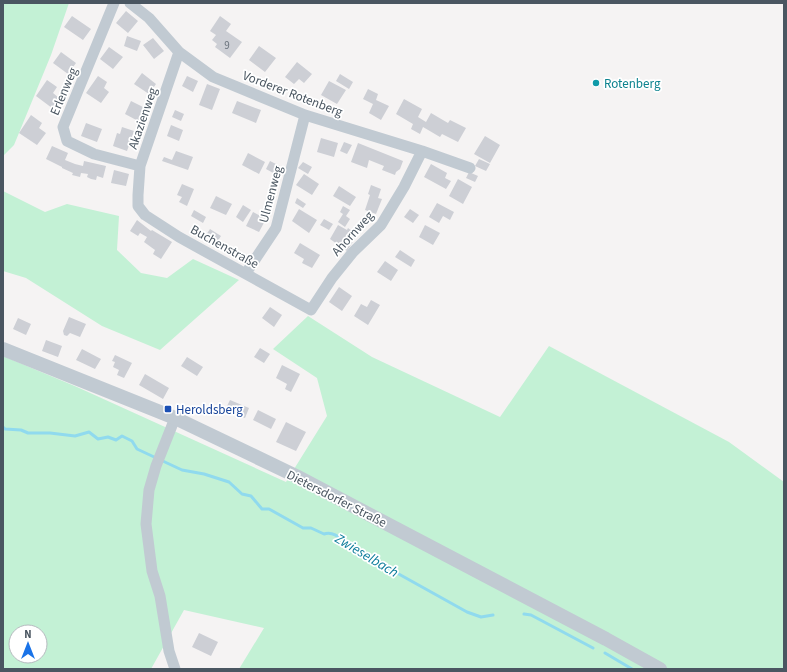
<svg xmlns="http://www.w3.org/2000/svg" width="787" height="672" viewBox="0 0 787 672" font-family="'Source Sans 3',sans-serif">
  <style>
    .green { fill: #c3f1d5; fill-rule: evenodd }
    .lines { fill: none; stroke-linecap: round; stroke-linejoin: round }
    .stream { stroke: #90daee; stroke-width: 3 }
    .building { fill: #cdcfd5 }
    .minor { stroke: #c1cad2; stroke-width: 11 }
    .tertiary { stroke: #c1cad2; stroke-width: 14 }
    .culture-dot { fill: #0f9aa8; stroke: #fff; stroke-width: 1.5 }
    .transit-dot { fill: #1a4fb4; stroke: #fff; stroke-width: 1.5 }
    .labels { text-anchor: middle; stroke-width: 3.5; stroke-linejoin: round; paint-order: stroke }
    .number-label { font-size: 11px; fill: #6b747e }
    .culture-label { font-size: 13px; fill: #0d838f; stroke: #fff; text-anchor: start }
    .street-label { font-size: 13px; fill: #4a5661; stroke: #fff }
    .transit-label { font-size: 13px; fill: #164399; stroke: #fff; text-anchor: start }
    .water-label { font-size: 14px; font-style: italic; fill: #0c7c9b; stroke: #fff }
  </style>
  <rect width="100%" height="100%" fill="#f5f3f3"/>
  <path class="green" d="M3 3H69L51 55 14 145 3 156Z
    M3 191 45 212 67 204 119 216 117 250 141 273 167 278 193 259 239 280 160 350 102 326 26 278 3 271Z
    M308 316 372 357 500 417 549 346 729 442 784 482V669H239L264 628 184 610 151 669H3V356L77 387 286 482 327 416 317 378 273 349ZM16 632H40V656H16Z"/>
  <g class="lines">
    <path class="stream" d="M3 427 5 429 21 430 28 433H50L75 436 89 432 98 439 108 437 116 440 122 436 132 441 137 449 182 470 204 474 229 482 242 494 251 496 262 509H269L303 528H311L324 534C335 530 343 542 352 548L467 612 481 617 493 615
      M524 614 531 615 593 648
      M605 653 632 669"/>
  </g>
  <path class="building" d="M126 11 138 21 128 33 116 23Z
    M72 16 91 29 83 40 64 27Z
    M220 16 231 24 226 31 242 42 230 58 215 47 217 44 212 40 216 35 210 31Z
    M127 36 141 41 137 51 124 46Z
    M153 38 164 51 154 59 143 45Z
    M259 46 276 58 265 72 249 60Z
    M109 47 123 57 113 69 100 59Z
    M61 52 76 63 68 74 53 63Z
    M297 62 312 74 304 83 299 79 294 84 285 77Z
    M142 73 156 84 149 94 134 84Z
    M340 74 353 82 349 89 336 81Z
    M98 76 107 82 104 88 109 92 101 103 86 93Z
    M187 76 198 81 193 92 182 86Z
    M47 80 57 87 53 93 59 98 52 108 36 96Z
    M329 81 346 90 337 104 321 95Z
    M207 84 220 89 212 110 199 105Z
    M368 89 378 94 376 100 389 106 381 120 369 113 373 104 363 99Z
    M404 99 422 109 418 117 426 122 431 113 448 123 450 120 466 128 458 142 442 134 440 137 423 127 420 134 411 129 413 124 396 114Z
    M131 101 147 109 140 122 125 114Z
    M237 101 261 110 256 123 232 113Z
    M175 110 184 114 181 121 172 117Z
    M31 115 42 123 39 128 46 133 37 145 19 133Z
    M86 123 102 129 97 142 81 136Z
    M171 125 183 130 179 141 167 136Z
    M122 127 134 131 127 151 113 146 117 133 120 134Z
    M485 136 500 145 490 163 474 154Z
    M321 138 338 143 334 157 317 152Z
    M344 142 352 145 347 154 340 151Z
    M358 143 403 161 400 169 396 172 395 175 382 170 384 166 369 160 367 168 351 162Z
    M52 146 68 153 65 160 75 164 83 166 84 161 106 166 103 178 97 176 96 180 91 179 87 177 88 174 81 173 80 177 72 175 73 173 62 168V167L46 159Z
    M176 151 193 157 188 170 162 161 164 157 172 160Z
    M248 153 265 162 259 174 242 165Z
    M479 159 490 164 486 171 475 166Z
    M270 161 280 166 275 174 266 169Z
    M303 162 312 167 308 174 298 168Z
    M431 164 447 173 445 178 451 181 446 189 424 177Z
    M114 170 129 174 126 186 111 183Z
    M469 172 478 176 475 182 466 178Z
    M304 174 319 184 312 195 296 185Z
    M458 179 472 187 463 204 449 196Z
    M182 184 194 189 187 206 179 202 182 197 177 195Z
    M371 185 381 189 378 198 382 199 376 214 365 210 370 195 368 194Z
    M339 186 356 197 350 206 333 196Z
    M216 196 232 204 226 215 210 208Z
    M297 198 306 204 303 208 295 203Z
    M437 203 454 212 450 220 443 216 439 223 429 217Z
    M243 205 251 210 243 222 236 217Z
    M343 206 350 210 346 216 350 219 345 227 338 222 343 214 340 212Z
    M299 209 317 220 309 233 292 221Z
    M410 209 419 215 413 223 404 217Z
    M194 210 206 217 203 223 191 216Z
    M253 212 266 219 259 232 246 226Z
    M324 219 333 224 329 230 320 225Z
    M137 220 151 231 152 230 172 242 161 259 153 254 155 250 144 242 147 237 140 233 138 236 130 231Z
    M338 225 347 230 348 228 357 235 347 251 330 239Z
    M425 225 440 233 433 245 419 237Z
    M210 229 221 236 217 242 206 235Z
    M300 243 320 255 312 268 302 263 304 259 294 253Z
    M400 250 415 260 411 267 395 257Z
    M385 261 398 270 391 281 377 272Z
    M339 287 352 296 342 311 329 302Z
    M371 300 380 305 368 325 354 316 361 304 367 307Z
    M270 307 282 315 274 327 262 318Z
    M69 317 86 324 80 337 70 333 67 336 64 335 63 331Z
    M18 318 31 324 26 335 13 329Z
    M46 340 62 346 58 357 42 351Z
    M260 348 270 354 264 363 254 357Z
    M82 349 101 359 95 369 76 360Z
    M115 355 132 363 124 378 117 375 119 370 113 367 115 362 112 361Z
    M187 357 203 367 197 376 181 366Z
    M282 365 300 374 291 392 285 389 287 384 276 378Z
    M145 374 169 388 163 399 139 385Z
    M230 400 249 408 245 418 225 410Z
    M258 410 276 419 271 429 253 420Z
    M286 422 306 432 296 451 276 442Z
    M199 633 218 642 211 656 192 647Z"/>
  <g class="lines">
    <path class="minor" d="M114 3 63 127 67 141 94 154 140 166
      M130 3 149 18 179 52 213 77 305 115 422 151 470 168
      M179 52 140 166 138 195V206L145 215 179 237 311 310 332 278 353 252 381 225 404 187 422 151
      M246 273 276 228 305 115
      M175 669 169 651 160 596 152 571 146 524 149 490 156 466 175 418"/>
    <path class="tertiary" d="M3 349 175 418 296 476 606 639 660 669"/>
  </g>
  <circle class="culture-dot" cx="596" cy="83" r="4"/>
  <rect class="transit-dot" x="164" y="405" width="8" height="8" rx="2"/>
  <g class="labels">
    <g class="number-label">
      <text x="227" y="49">9</text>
    </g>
    <g class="culture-label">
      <text x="604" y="88">Rotenberg</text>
    </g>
    <g class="street-label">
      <text transform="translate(63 91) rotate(-67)" y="5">Erlenweg</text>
      <text transform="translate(293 93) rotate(21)" y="5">Vorderer Rotenberg</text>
      <text transform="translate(142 118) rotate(-71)" y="5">Akazienweg</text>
      <text transform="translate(270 194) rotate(-75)" y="5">Ulmenweg</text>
      <text transform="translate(352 233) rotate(-48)" y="5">Ahornweg</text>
      <text transform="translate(225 246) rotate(29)" y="5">Buchenstraße</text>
      <text transform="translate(337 498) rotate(27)" y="5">Dietersdorfer Straße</text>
    </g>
    <g class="transit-label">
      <text x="176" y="414">Heroldsberg</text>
    </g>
    <g class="water-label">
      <text transform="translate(367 555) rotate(31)" y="5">Zwieselbach</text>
    </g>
  </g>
  <rect width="787" height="672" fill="none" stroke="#4a5661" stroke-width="8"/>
  <g transform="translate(28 644)"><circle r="19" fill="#ffffff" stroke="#b7bbc0"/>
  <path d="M0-3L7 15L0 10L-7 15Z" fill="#1a73e8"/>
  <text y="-6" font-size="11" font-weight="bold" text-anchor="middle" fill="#4a5661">N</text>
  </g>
</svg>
